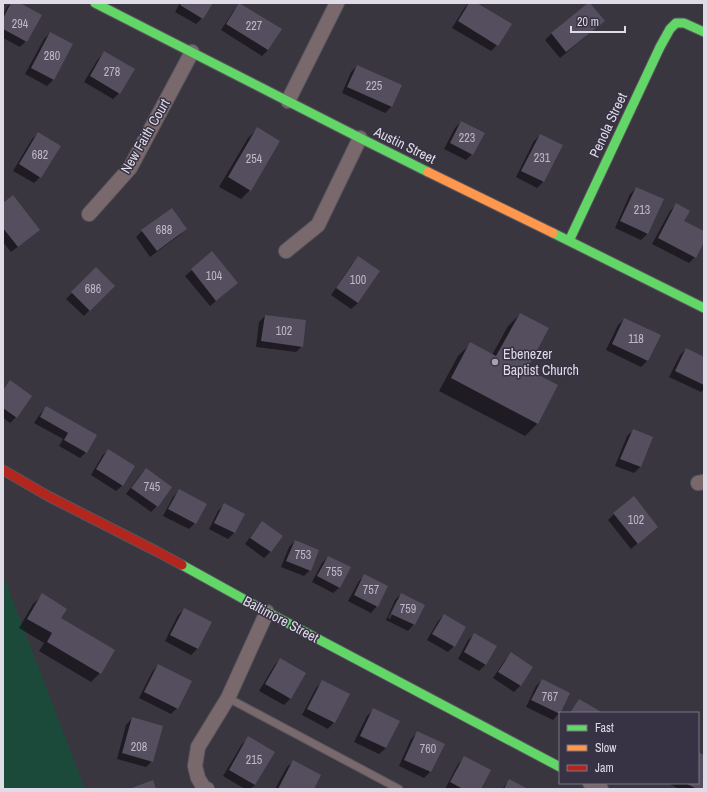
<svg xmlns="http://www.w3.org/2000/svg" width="707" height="792" viewBox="0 0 707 792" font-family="'Archivo Narrow',sans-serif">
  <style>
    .green { fill: #1c4a3a }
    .shadow { fill: #0007; fill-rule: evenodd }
    .building { fill: #544e5f }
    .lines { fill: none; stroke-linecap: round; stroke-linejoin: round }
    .lane-casing { stroke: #58555d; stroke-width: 9 }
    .street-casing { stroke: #58555d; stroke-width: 16 }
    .fast-casing { stroke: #58555d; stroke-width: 11 }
    .slow-casing { stroke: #58555d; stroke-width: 11 }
    .jam-casing { stroke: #58555d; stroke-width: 11 }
    .lane { stroke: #79696c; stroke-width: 7 }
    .street { stroke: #79696c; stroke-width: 14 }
    .fast { stroke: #63d668; stroke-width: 9 }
    .slow { stroke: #ff974d; stroke-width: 9 }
    .jam { stroke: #b3261e; stroke-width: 9 }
    .poi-dot { fill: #a5a2ad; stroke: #373244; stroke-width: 1.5 }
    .labels { text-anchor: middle; stroke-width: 3; stroke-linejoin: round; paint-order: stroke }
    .number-label { font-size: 12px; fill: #bcb8c5 }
    .street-label { font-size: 14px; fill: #dfdce7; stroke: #373244 }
    .poi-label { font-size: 14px; fill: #dfdce7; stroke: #373244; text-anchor: start }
  </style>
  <rect width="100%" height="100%" fill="#393640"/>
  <path class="green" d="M3 575 85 789H3Z"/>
  <path class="shadow" d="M11 3H18L26 41 20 47 3 38V15L7 7Z
    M180 3H212L202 18 196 24 175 12Z
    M469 3H475L497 45 491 51 452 28 465 7Z
    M589 3 597 27 560 58 545 40 551 34Z
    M240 4 268 50 262 56 221 30 234 10Z
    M50 33 71 45 53 80 47 86 25 74 44 39Z
    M104 53 119 93 113 99 84 82 98 59Z
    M357 66 400 86 391 107 385 113 342 93 351 72Z
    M461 122 472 154 466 160 444 149 455 128Z
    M257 129 250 190 241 199 219 187 248 138Z
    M39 133 40 177 34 183 13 171 32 139Z
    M540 135 562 146 543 182 537 188 516 177 534 141Z
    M636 188 647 234 641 240 615 228 630 194Z
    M3 204 38 230 32 236 11 252 3 242Z
    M676 205 683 221 704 232V239L695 257 689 263 652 244 670 211Z
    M186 229 180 235 150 257 136 237 142 231Z
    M212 253 237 283 210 306 185 276Z
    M358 257 379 272 358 303 351 309 331 295 352 264Z
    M96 269 113 286 84 316 66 299Z
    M520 314 526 369 557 386 537 424 525 436 439 391 458 356 470 344 492 355 508 326Z
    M265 316 302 346 296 352 256 347 259 322Z
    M624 319 648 360 641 367 606 350 618 325Z
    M686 349 704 358V389L701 392 669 377 680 355Z
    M10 382 16 417 10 423 3 418V389Z
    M46 408 86 452 80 458 59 446 63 439 34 423 40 414Z
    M633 430 651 438 640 467 634 473 615 466 627 436Z
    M108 450 123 485 116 491 91 475 102 456Z
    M146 469 157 506 151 512 126 494 140 475Z
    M179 491 195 523 189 529 163 516 173 497Z
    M224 505 244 515 234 533 228 539 209 529 218 511Z
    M614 514 657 527 631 549 608 520Z
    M262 523 281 536 270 552 264 558 245 544 256 529Z
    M295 541 310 570 304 576 281 567 289 547Z
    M328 557 340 587 333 593 312 582 322 563Z
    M365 575 377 606 371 613 348 601 359 581Z
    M401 594 414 624 408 631 386 620 395 600ZM397 600H399L390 619 388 618Z
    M43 595 100 673 91 682 39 651 44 643 19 628 33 604Z
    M184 609 197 649 191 655 165 641 178 615Z
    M444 615 454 646 448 652 427 640 438 621Z
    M475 634 486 664 479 671 458 659 468 640Z
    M511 654 532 667 520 686 514 692 493 678 505 660Z
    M280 659 305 674 290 699 284 705 259 691 274 666Z
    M158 665 177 708 171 714 139 698 152 672Z
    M542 680 559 713 553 720 526 707 536 686Z
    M322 682 348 695 334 722 328 729 302 715 316 688Z
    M373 710 386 748 379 754 354 742 367 716Z
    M132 718 152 761 146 767 117 759 126 725Z
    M417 733 430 772 424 778 399 766 411 739Z
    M249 738 255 785 250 789H245L223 776 242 744Z
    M698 753 704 756V789H679L670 784 671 783H698Z
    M464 758 480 789H445L458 764Z
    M294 761 313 789H275L287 767Z
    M509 781 526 789H502Z"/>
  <path class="building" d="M11 3H20L42 15 27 42 3 29V18Z
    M182 3H213L203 19 180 5Z
    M239 3 282 29 268 50 226 24Z
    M469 3H477L512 24 498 46 458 21Z
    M588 3H590L605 21 566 52 551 33Z
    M50 32 73 44 54 80 31 68Z
    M104 51 135 69 120 94 90 76Z
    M357 65 402 85 392 107 347 87Z
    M461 121 485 133 473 155 450 143Z
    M257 127 280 141 251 191 228 177Z
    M38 132 61 146 41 178 19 164Z
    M540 134 563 145 544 182 521 171Z
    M636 187 664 199 648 234 620 221Z
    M13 195 40 230 18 247 3 228V203Z
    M676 203 690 211 684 221 704 231V242L696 258 658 238Z
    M172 208 187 229 157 251 141 230Z
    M212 251 238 283 216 301 191 269Z
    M358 256 380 271 358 303 336 288Z
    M96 267 115 286 90 311 71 292Z
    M520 313 549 328 527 369 558 385 538 424 451 378 470 342 496 356Z
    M265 315 306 320 303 347 261 341Z
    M624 318 661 335 648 361 612 344Z
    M686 348 704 357V385L675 371Z
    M10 380 32 396 17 418 3 408V390Z
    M46 406 97 435 87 453 64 440 68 433 40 417Z
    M633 429 653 437 641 467 620 459Z
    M108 449 135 466 123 486 96 469Z
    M146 468 172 487 158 507 131 488Z
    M179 489 207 504 196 524 168 509Z
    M634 496 658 527 638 544 613 513Z
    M224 503 245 514 235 533 214 523Z
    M262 521 283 536 271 552 250 538Z
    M295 540 319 550 311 571 286 561Z
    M328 556 351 567 340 588 317 576Z
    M364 574 388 586 378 607 354 595Z
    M42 593 67 609 61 618 115 650 101 674 47 642 52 633 27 619Z
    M401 593 425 605 415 625 391 614Z
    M184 608 212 622 198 649 170 635Z
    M444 614 466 627 455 647 432 634Z
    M474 633 497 646 486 665 464 652Z
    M511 652 533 667 521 686 498 672Z
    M280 658 306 673 291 699 265 684Z
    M158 664 192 681 178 709 144 692Z
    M542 679 570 693 560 714 531 700Z
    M322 680 350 694 335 723 307 709Z
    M579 699 603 713H570Z
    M373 708 400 721 386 748 360 736Z
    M132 717 163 726 153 762 122 753Z
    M417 731 445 744 431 772 404 760Z
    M248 736 275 752 255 785 229 770Z
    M698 752 704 755V789H697L685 783H698Z
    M464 756 491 770 481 789H463L450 782Z
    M293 760 321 775 314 789H278Z
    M509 779 528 789H504Z
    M153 780 156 789H129Z"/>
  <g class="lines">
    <defs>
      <path id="lane" d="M228 698 399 789"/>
      <path id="street" d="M288 101 337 3
        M89 214 130 168 192 52
        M286 251 318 225 360 138
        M698 483 704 482
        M590 783 601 789
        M207 789 204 788 198 778 195 766 198 747 228 698 267 612"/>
      <path id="fast" d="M95 3 360 138 428 172
        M553 233 704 308
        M569 241 660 47 670 29 676 23H684L704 32
        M182 565 267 612 560 767"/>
      <path id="slow" d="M428 172 553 233"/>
      <path id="jam" d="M3 470 48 496 156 551 182 565"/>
    </defs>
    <use href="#lane" class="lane-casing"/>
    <use href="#street" class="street-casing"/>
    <use href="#fast" class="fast-casing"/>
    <use href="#slow" class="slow-casing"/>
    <use href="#jam" class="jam-casing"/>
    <use href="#lane" class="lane"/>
    <use href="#street" class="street"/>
    <use href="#fast" class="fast"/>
    <use href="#slow" class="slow"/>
    <use href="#jam" class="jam"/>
  </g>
  <circle class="poi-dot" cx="495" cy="362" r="4"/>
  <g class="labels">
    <g class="number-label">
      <text x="20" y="28">294</text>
      <text x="254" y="30">227</text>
      <text x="52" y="60">280</text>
      <text x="112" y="76">278</text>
      <text x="374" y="90">225</text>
      <text x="467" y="142">223</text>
      <text x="40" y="159">682</text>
      <text x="542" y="162">231</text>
      <text x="254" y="163">254</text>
      <text x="642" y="214">213</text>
      <text x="164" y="234">688</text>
      <text x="214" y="280">104</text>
      <text x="358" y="284">100</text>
      <text x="93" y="293">686</text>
      <text x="284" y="335">102</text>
      <text x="636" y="343">118</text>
      <text x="152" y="491">745</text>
      <text x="636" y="524">102</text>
      <text x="303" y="559">753</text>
      <text x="334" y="576">755</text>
      <text x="371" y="594">757</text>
      <text x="408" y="613">759</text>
      <text x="550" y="701">767</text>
      <text x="139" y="751">208</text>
      <text x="428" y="753">760</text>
      <text x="254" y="764">215</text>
    </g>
    <g class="street-label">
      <text transform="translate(608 125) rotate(-65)" y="5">Penola Street</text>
      <text transform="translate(145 136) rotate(-60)" y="5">New Faith Court</text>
      <text transform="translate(405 145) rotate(26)" y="5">Austin Street</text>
      <text transform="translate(281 619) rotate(28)" y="5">Baltimore Street</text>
    </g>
    <g class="poi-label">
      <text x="503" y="359">Ebenezer<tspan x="503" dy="16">Baptist Church</tspan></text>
    </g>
  </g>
  <rect width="707" height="792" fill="none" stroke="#dfdce7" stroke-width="8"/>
  <rect x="559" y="712" width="140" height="72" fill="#373244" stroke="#7a7685"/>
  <rect x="567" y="725" width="20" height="6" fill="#63d668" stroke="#7a7685"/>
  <text x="595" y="732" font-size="12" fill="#dfdce7">Fast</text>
  <rect x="567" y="745" width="20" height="6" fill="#ff974d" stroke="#7a7685"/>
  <text x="595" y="752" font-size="12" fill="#dfdce7">Slow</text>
  <rect x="567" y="765" width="20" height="6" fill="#b3261e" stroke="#7a7685"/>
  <text x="595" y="772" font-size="12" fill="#dfdce7">Jam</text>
  <path d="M571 26v6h54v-6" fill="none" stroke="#dfdce7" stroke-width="2"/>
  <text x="577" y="26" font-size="12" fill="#dfdce7" stroke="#373244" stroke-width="3" paint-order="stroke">20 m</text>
</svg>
